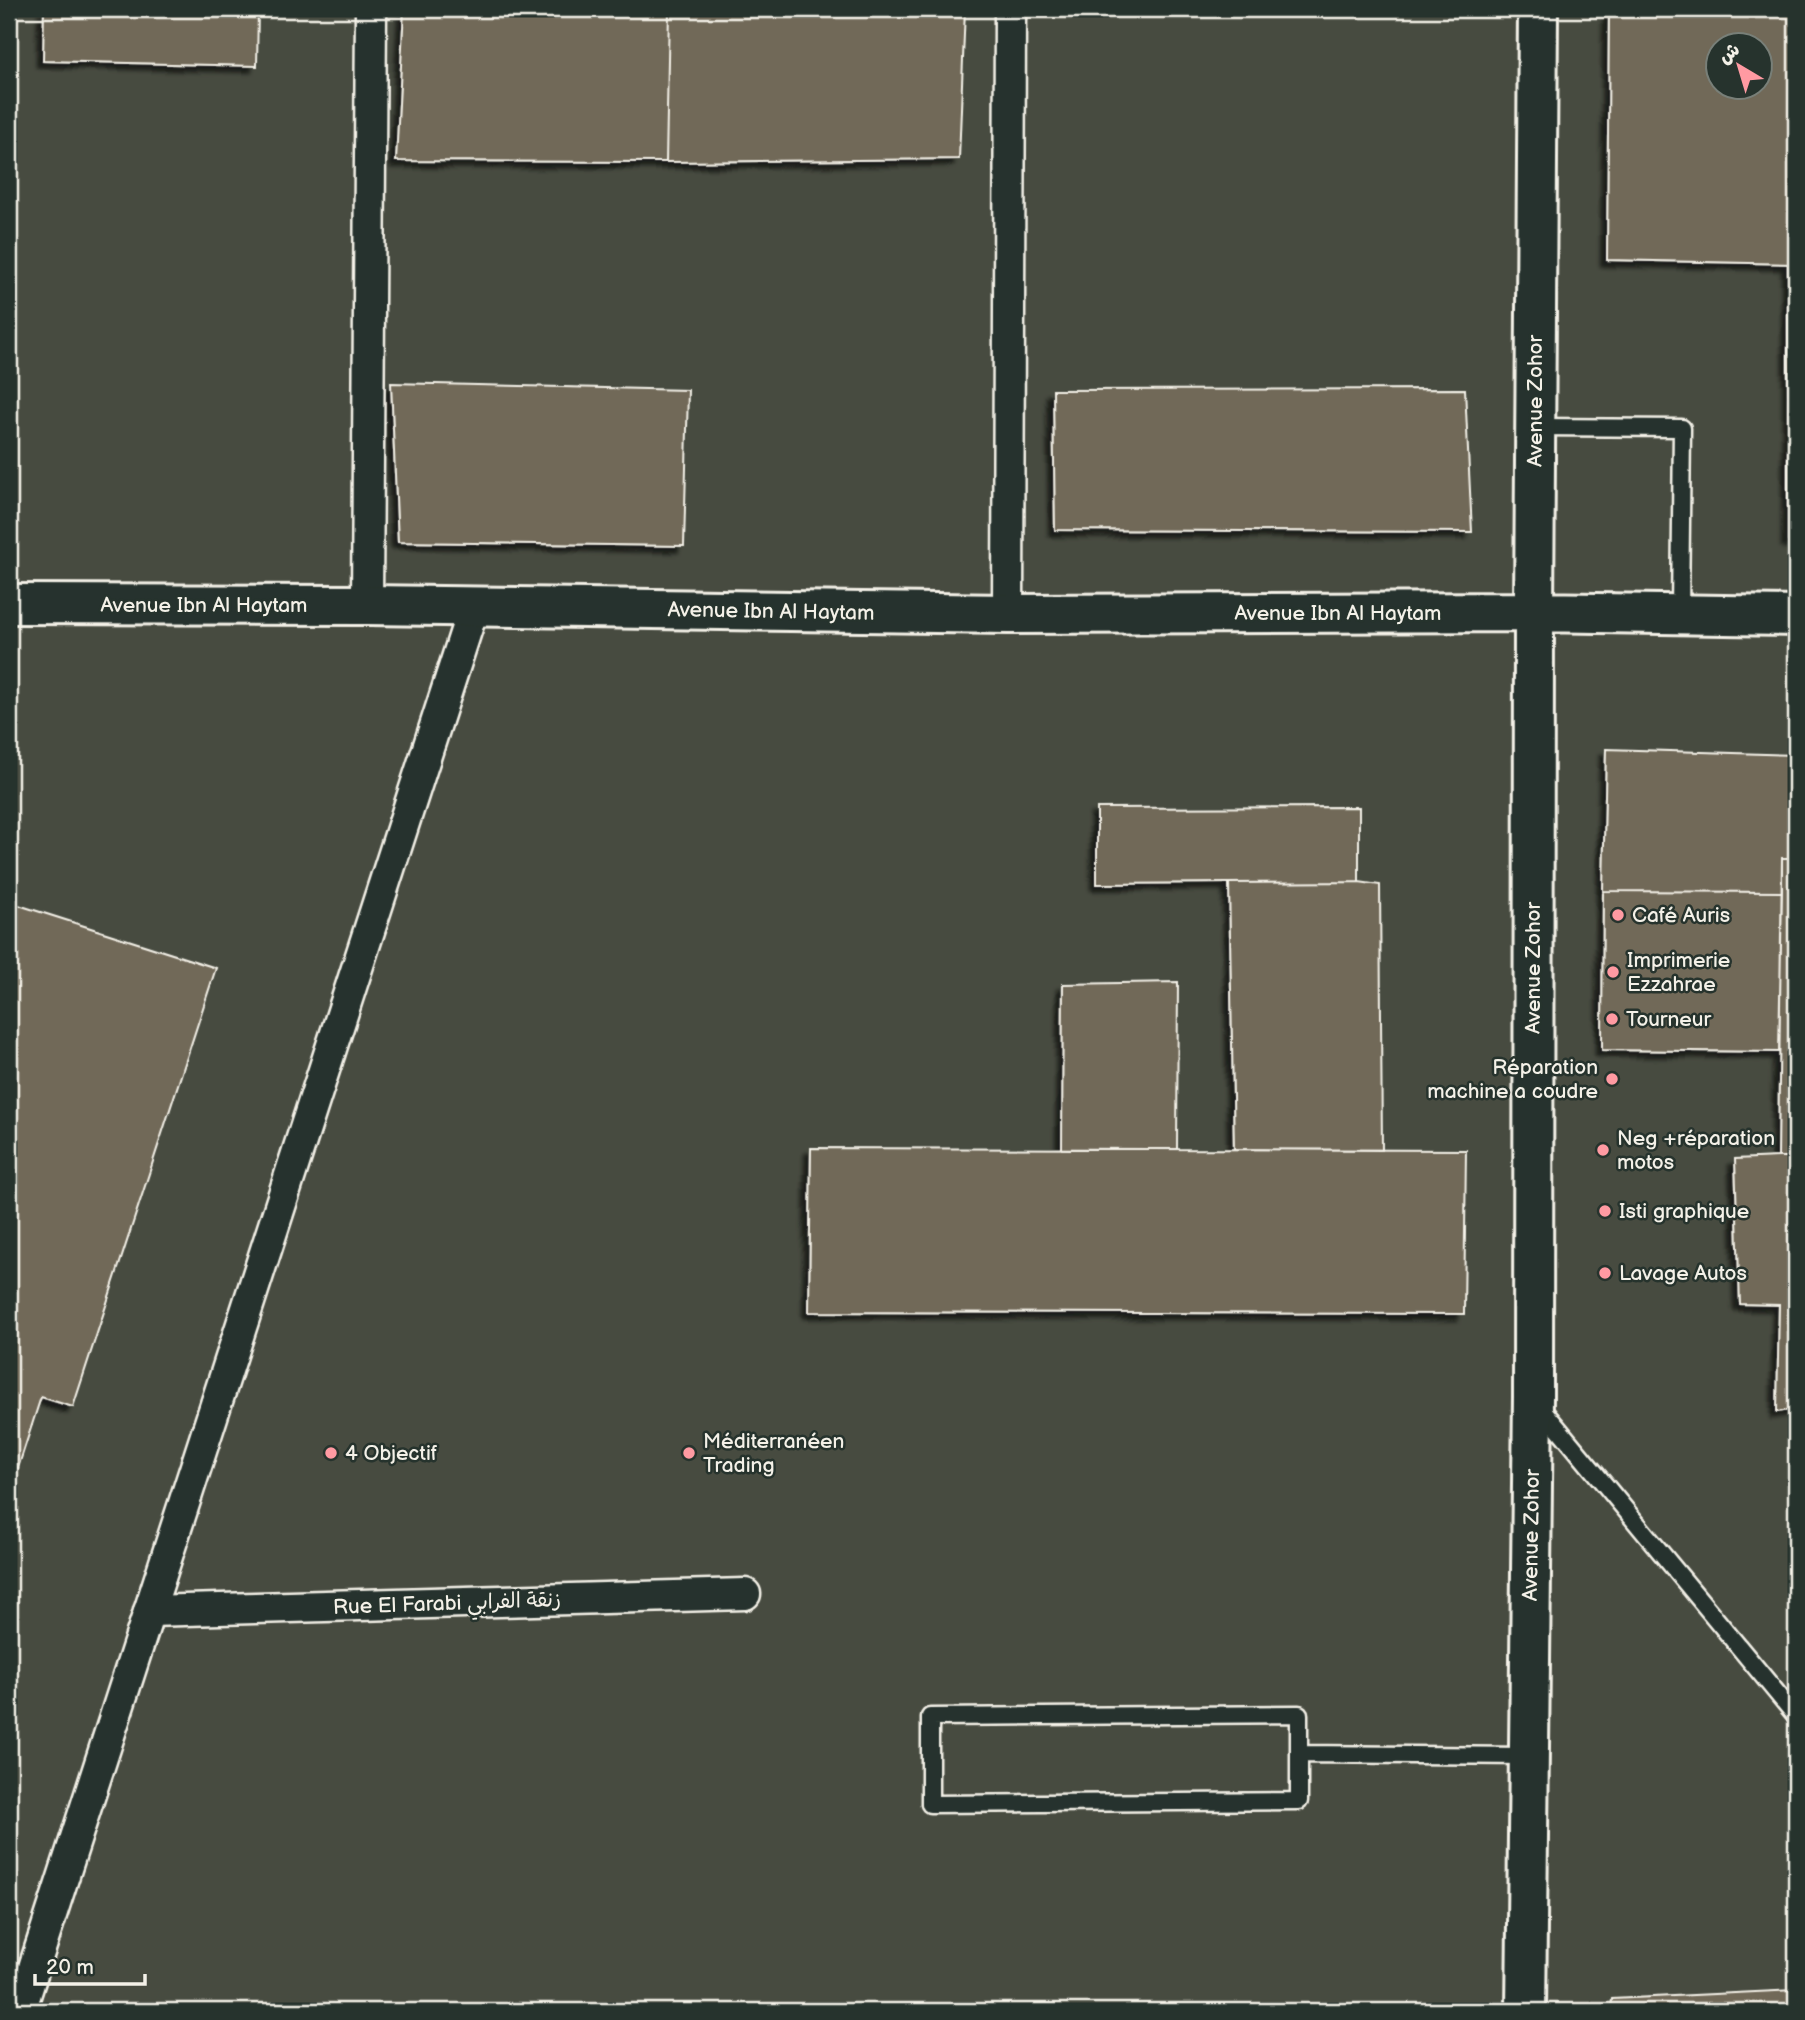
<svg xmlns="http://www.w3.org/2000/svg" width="1805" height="2020" viewBox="0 0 1805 2020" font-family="'Balsamiq Sans','Playpen Sans Arabic',sans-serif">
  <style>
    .built { fill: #474b40; fill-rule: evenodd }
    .building { fill: #716959; stroke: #f4f1e8; stroke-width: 2; fill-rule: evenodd; filter: url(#shadow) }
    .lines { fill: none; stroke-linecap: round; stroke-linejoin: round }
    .lane-casing { stroke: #f4f1e8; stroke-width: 21 }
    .street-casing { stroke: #f4f1e8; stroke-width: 35 }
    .secondary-casing { stroke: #f4f1e8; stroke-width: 44 }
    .lane { stroke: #26332d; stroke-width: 16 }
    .street { stroke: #26332d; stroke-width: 30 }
    .secondary { stroke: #26332d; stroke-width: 38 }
    .poi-dot { fill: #ff9aa2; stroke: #26332d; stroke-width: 2.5 }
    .labels { text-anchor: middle; stroke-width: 5; stroke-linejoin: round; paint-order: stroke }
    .street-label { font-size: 21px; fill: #f4f1e8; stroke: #26332d }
    .poi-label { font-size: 21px; fill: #f4f1e8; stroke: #26332d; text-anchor: start }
  </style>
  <defs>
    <filter id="shadow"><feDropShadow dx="-6" dy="6" stdDeviation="2" flood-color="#0009"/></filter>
  </defs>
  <rect width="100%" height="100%" fill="#353e36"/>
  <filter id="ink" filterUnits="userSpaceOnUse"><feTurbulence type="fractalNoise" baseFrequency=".0143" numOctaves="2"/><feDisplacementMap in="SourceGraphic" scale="14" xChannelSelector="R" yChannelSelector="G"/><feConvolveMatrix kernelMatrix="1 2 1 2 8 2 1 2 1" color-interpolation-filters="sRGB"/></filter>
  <g filter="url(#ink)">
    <path class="built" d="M9 9H1796V2011H9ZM1717 46H1759V88H1717Z"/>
    <path class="building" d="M44 9H258L257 66 43 61Z
      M404 9H669L666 162 396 161Z
      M669 9H965L959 159 666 162Z
      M1609 9H1796V264L1607 260ZM1717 46H1759V88H1717Z
      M1788 264H1796V395H1789Z
      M391 383 688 390 684 546 398 542Z
      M1465 389 1472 532 1055 530 1053 390Z
      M1789 395H1796V541H1788Z
      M1606 749 1796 755V858H1782V892L1603 891Z
      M1359 807V882L1097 884V808Z
      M1782 858H1796V1157H1778Z
      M1359 882 1380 885 1382 1150 1234 1149 1229 883Z
      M1603 891 1782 892 1779 1052 1602 1050Z
      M9 902 216 968 73 1407 41 1397 18 1468 9 1465Z
      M1178 982 1177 1149H1062L1063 984Z
      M811 1148 1466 1150 1464 1314 809 1312Z
      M1778 1157H1796V1409L1777 1412 1779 1305 1740 1304 1735 1159Z
      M1796 1990V2011H1611L1612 1999Z"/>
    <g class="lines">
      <defs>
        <path id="lane" d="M1535 427 1682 428 1680 614
          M1539 1405 1796 1716
          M1299 1714V1801L930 1804V1717Z
          M1299 1754 1528 1756"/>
        <path id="street" d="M367 605 371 9
          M1008 614 1010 9
          M149 1611 745 1594
          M20 2011 474 606"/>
        <path id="secondary" d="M9 604 367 605 1008 614 1534 612 1796 616
          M1526 2011 1533 1397 1534 612 1538 9"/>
      </defs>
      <use href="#lane" class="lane-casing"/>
      <use href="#street" class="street-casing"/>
      <use href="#secondary" class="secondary-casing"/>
      <use href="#lane" class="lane"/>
      <use href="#street" class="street"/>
      <use href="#secondary" class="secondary"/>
    </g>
  </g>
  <g class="poi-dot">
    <circle cx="1618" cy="915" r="7"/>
    <circle cx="1613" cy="972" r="7"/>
    <circle cx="1612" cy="1019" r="7"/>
    <circle cx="1612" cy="1079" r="7"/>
    <circle cx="1603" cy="1150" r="7"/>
    <circle cx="1605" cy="1211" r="7"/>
    <circle cx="1605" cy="1273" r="7"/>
    <circle cx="331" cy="1453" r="7"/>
    <circle cx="689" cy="1453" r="7"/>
  </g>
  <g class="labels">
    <g class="street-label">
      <text transform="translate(1535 401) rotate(-90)" y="7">Avenue Zohor</text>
      <text x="204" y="612">Avenue Ibn Al Haytam</text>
      <text transform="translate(771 611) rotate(1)" y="7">Avenue Ibn Al Haytam</text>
      <text x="1338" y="620">Avenue Ibn Al Haytam</text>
      <text transform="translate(1533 968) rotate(-90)" y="7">Avenue Zohor</text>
      <text transform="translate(1531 1535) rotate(-89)" y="7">Avenue Zohor</text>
      <text transform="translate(447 1603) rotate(-2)" y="7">Rue El Farabi زنقة الفرابي</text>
    </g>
    <g class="poi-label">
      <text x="1632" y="922">Café Auris</text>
      <text x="1627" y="967">Imprimerie<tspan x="1627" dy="24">Ezzahrae</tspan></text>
      <text x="1626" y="1026">Tourneur</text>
      <text x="1598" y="1074" text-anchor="end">Réparation<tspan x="1598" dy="24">machine a coudre</tspan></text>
      <text x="1617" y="1145">Neg +réparation<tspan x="1617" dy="24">motos</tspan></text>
      <text x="1619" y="1218">Isti graphique</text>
      <text x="1619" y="1280">Lavage Autos</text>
      <text x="703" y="1448">Méditerranéen<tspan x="703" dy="24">Trading</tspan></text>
      <text x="345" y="1460">4 Objectif</text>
    </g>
  </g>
  <rect width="1805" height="2020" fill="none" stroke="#26332d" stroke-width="35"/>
  <rect x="18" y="18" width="1770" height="1985" fill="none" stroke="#f4f1e8" stroke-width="2.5" filter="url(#ink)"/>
  <g transform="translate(1739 66) rotate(322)"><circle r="33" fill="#26332d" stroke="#787f78" stroke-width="2"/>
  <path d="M0-5L12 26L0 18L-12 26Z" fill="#ff9aa2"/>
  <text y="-10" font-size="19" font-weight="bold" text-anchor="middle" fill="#f4f1e8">ش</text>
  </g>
  <path d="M35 1974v10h110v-10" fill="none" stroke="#f4f1e8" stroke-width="3.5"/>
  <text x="46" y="1974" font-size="21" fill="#f4f1e8" stroke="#26332d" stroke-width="5" paint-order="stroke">20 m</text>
</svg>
